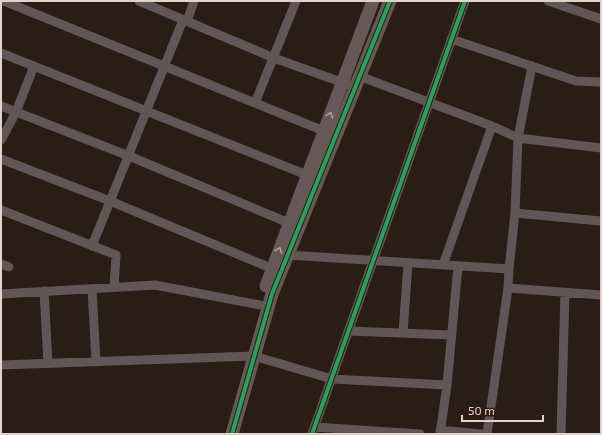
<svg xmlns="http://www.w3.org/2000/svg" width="602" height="435" viewBox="0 0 602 435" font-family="'Exo 2',sans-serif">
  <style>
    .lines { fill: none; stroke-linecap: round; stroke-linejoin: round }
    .street { stroke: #625555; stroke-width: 9 }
    .secondary { stroke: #665857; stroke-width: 13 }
    .cycleway-casing { stroke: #321b0e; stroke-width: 6 }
    .cycleway { stroke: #20a55d; stroke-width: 4 }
    .oneway { stroke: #b0a19c }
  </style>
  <rect width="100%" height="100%" fill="#2a1d16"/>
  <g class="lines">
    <path class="street" d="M4 1 255 103
      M139 1 274 58 355 87
      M296 1 255 103 324 131
      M548 1 601 19
      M187 21 194 1
      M451 39 576 81 601 82
      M1 53 312 177
      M359 76 492 126 518 138 601 148
      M1 106 129 156 289 223
      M1 140 16 112 34 66
      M1 159 110 201 273 269
      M1 210 116 255 114 287
      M515 213 601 221
      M92 246 183 20
      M288 255 509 269 508 288 601 295
      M1 264 9 267
      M443 265 492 126
      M509 269 515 213 518 138 532 66
      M92 289 96 362
      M44 291 48 363
      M1 294 155 285 260 305
      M348 331 452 335
      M403 333 408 263
      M1 365 254 356 332 379 447 385
      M315 427 420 434
      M440 430 481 434
      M312 434 465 1
      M440 434 447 385 458 266
      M487 434 508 288
      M561 434 565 292"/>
    <path class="secondary" d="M266 286 373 1
      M232 434 272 294 390 1"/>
    <defs>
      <path id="cycleway" d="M232 434 272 294 390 1
        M312 434 465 1"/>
    </defs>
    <use href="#cycleway" class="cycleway-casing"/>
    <use href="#cycleway" class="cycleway"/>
  </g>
  <defs><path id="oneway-chevron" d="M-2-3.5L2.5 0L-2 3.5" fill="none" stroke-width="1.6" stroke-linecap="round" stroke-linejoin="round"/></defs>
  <g class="oneway">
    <use href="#oneway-chevron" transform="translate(330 115) rotate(-70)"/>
    <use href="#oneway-chevron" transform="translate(279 250) rotate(-70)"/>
  </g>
  <rect width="602" height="435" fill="none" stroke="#e2d2ca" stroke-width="4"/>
  <path d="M462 415v6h81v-6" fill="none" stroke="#e2d2ca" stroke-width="2"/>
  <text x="468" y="415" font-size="12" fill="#e2d2ca" stroke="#321b0e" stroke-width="3" paint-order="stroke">50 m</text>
</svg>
